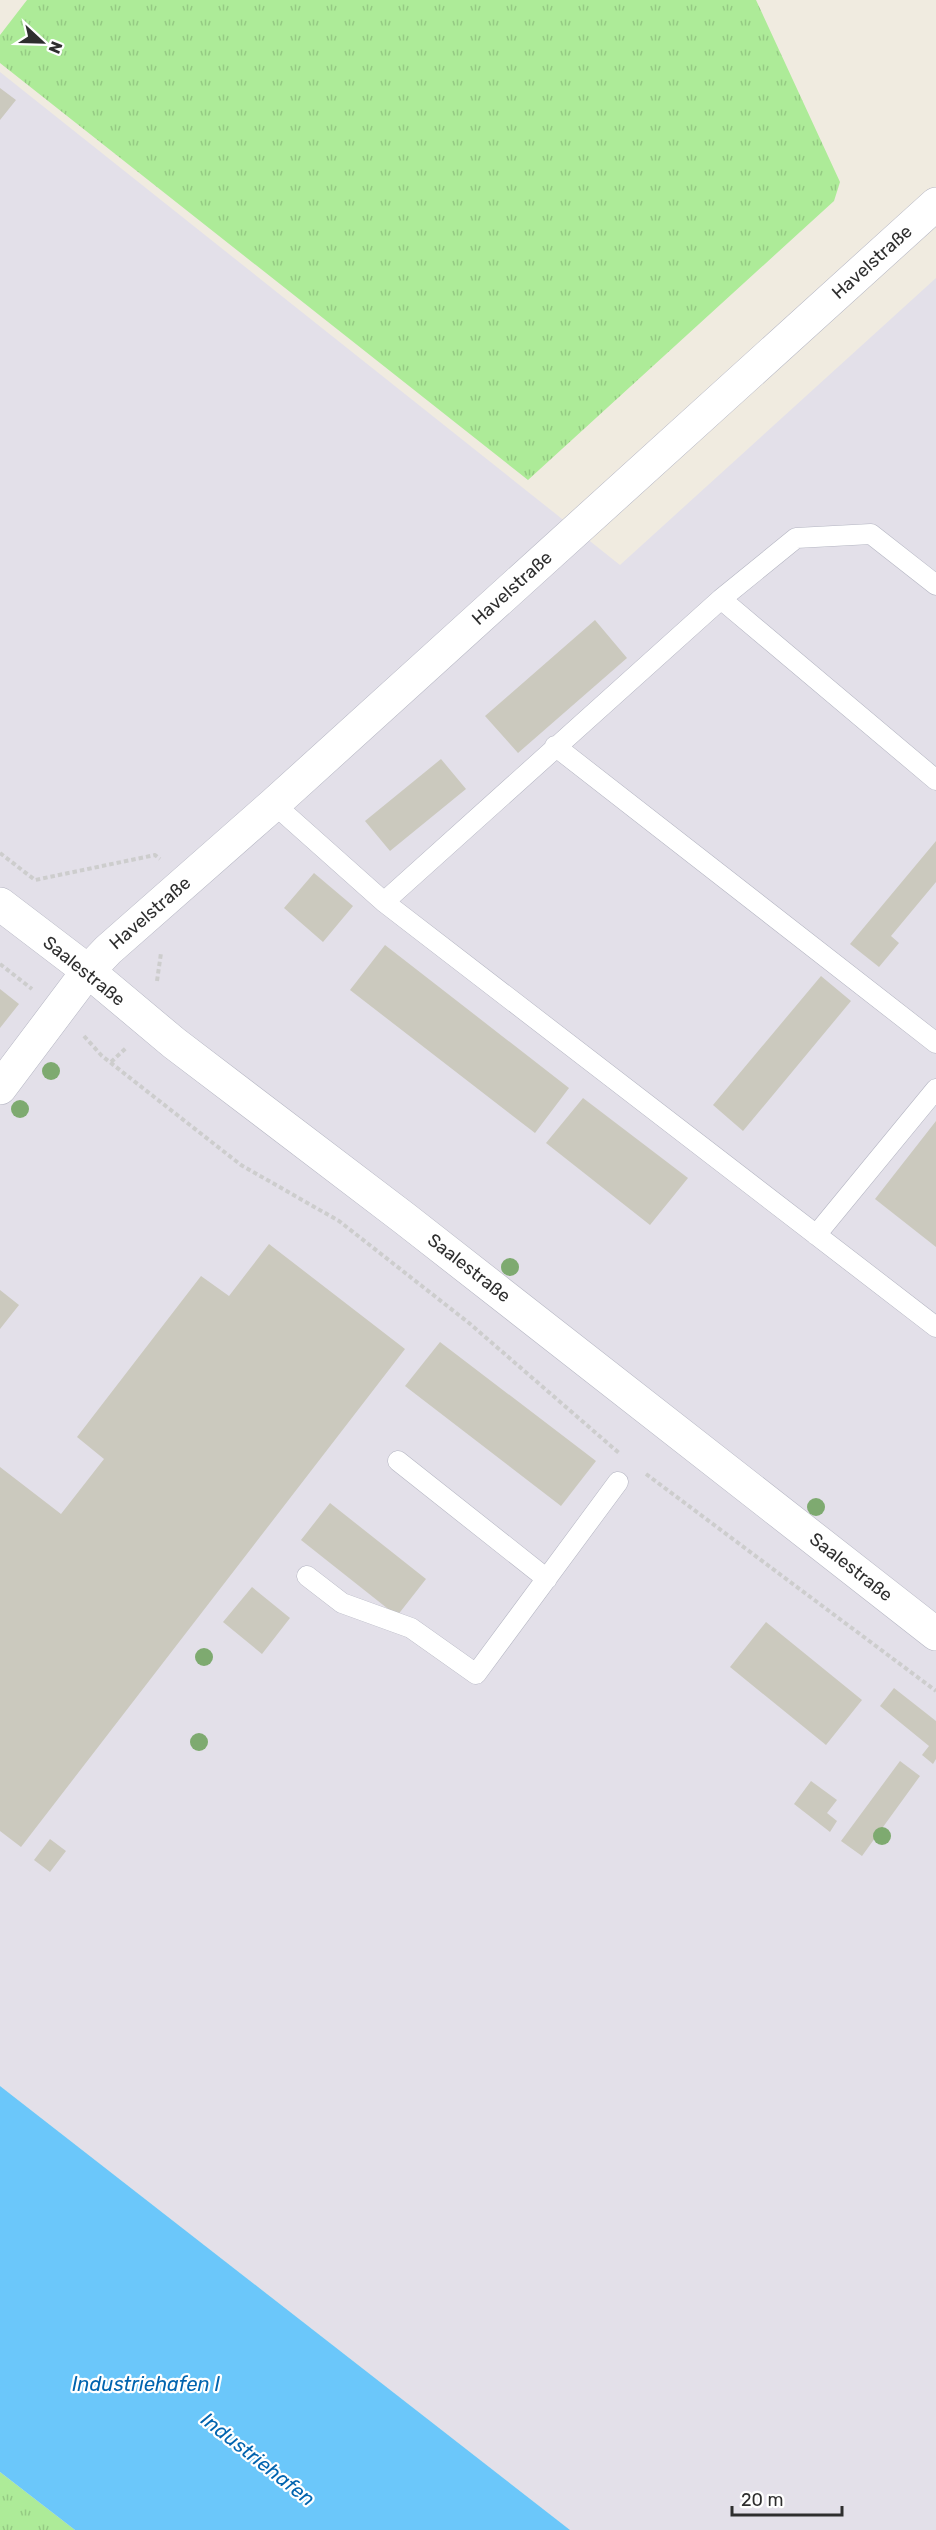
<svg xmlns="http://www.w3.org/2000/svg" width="936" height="2530" viewBox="0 0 936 2530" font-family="Rubik,sans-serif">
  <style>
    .industrial { fill: #e3e0e9 }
    .grass { fill: url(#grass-tufts) }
    .water { fill: #6bc7fa }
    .building { fill: #cbc9be }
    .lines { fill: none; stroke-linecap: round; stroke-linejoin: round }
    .service-casing { stroke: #b4b5c2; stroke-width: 21 }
    .minor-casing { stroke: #b4b5c2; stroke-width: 34 }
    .secondary-casing { stroke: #b4b5c2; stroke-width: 34 }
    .path { stroke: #cdcdcd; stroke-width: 4; stroke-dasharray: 4.5 3; stroke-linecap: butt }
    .service { stroke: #fff; stroke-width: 20 }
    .minor { stroke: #fff; stroke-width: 33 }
    .secondary { stroke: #fff; stroke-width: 33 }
    .tree { fill: #7eaa70 }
    .labels { text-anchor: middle; stroke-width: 4.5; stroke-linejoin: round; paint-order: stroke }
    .street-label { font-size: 18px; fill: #2e2e2e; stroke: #fff }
    .water-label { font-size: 20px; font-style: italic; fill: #0164af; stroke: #fff }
  </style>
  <defs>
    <pattern id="grass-tufts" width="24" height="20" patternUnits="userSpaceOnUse" patternTransform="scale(1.5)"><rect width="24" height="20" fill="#adeb98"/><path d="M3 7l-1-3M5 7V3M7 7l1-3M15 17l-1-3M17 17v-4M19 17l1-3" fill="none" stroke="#95ca83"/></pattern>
  </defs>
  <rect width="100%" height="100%" fill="#f0ebe0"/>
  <path class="industrial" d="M0 72 620 565 936 278V2530H570L0 2086Z"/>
  <path class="grass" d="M27 0H756L840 182 834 201 528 480 0 63V35Z
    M0 2472 75 2530H0Z"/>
  <path class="water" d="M0 2086 570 2530H75L0 2472Z"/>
  <path class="building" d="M0 88 16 100 0 120Z
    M595 620 627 658 518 753 485 716Z
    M441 759 466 789 390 851 365 821Z
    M936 841V882L891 936 899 943 879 967 850 944Z
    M314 873 353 906 323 942 284 908Z
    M385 945 569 1088 535 1133 350 990Z
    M821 976 851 1001 743 1131 713 1105Z
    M0 989 19 1004 0 1028Z
    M583 1098 688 1178 650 1225 546 1143Z
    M936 1121V1247L875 1199Z
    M269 1244 405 1349 21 1847 0 1831V1467L61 1514 104 1459 77 1437 201 1276 229 1296Z
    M0 1290 19 1305 0 1329Z
    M440 1342 596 1461 561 1506 405 1386Z
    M330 1503 426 1579 397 1616 301 1540Z
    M252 1587 290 1618 262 1654 223 1622Z
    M766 1622 862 1700 826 1745 730 1667Z
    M894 1688 936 1721V1759L933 1764 922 1755 929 1746 880 1706Z
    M900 1761 920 1776 862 1856 841 1841Z
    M811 1781 837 1800 827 1813 837 1821 830 1832 794 1804Z
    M50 1839 66 1851 50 1872 34 1860Z"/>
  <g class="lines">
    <defs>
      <path id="service" d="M721 599 936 780
        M555 746 936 1043
        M274 804 384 902 936 1327
        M384 902 721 599 796 538 871 534 936 585
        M816 1235 936 1089
        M398 1461 547 1579
        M307 1576 342 1603 411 1628 476 1674 618 1482"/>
      <path id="minor" d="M0 1088 88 971 108 950 274 804 936 204"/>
      <path id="secondary" d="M0 904 88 971 174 1043 404 1218 936 1634"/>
    </defs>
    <use href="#service" class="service-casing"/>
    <use href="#minor" class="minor-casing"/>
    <use href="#secondary" class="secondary-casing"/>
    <path class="path" d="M0 853 35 880 155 855 160 859
      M0 964 32 989
      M157 981 161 953
      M84 1036 102 1056 241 1165 339 1221 469 1323 619 1453
      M111 1062 126 1048
      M646 1474 936 1691"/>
    <use href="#service" class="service"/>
    <use href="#minor" class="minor"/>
    <use href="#secondary" class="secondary"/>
  </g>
  <g class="tree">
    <circle cx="51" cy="1071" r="9"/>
    <circle cx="20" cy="1109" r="9"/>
    <circle cx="510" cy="1267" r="9"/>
    <circle cx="816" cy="1507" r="9"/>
    <circle cx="204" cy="1657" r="9"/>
    <circle cx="199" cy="1742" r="9"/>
    <circle cx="882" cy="1836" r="9"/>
  </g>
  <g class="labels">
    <g class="street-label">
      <text transform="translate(872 262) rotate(-42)" y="6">Havelstraße</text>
      <text transform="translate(512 588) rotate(-42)" y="6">Havelstraße</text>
      <text transform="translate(150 913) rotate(-41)" y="6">Havelstraße</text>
      <text transform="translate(84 971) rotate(39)" y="6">Saalestraße</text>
      <text transform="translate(469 1268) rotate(38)" y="6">Saalestraße</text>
      <text transform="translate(851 1567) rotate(38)" y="6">Saalestraße</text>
    </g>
    <g class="water-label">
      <text x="146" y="2391">Industriehafen I</text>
      <text transform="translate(258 2459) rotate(38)" y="7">Industriehafen</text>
    </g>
  </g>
  <g transform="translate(42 42) rotate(112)" stroke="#ffffff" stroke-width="4.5" paint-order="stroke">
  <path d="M0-4.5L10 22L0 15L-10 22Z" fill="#2e2e2e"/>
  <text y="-9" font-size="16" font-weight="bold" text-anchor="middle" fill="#2e2e2e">N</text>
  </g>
  <path d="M732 2506v9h110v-9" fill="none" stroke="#2e2e2e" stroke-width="3"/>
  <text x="741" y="2506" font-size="18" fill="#2e2e2e" stroke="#ffffff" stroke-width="4.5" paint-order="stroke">20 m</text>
</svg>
